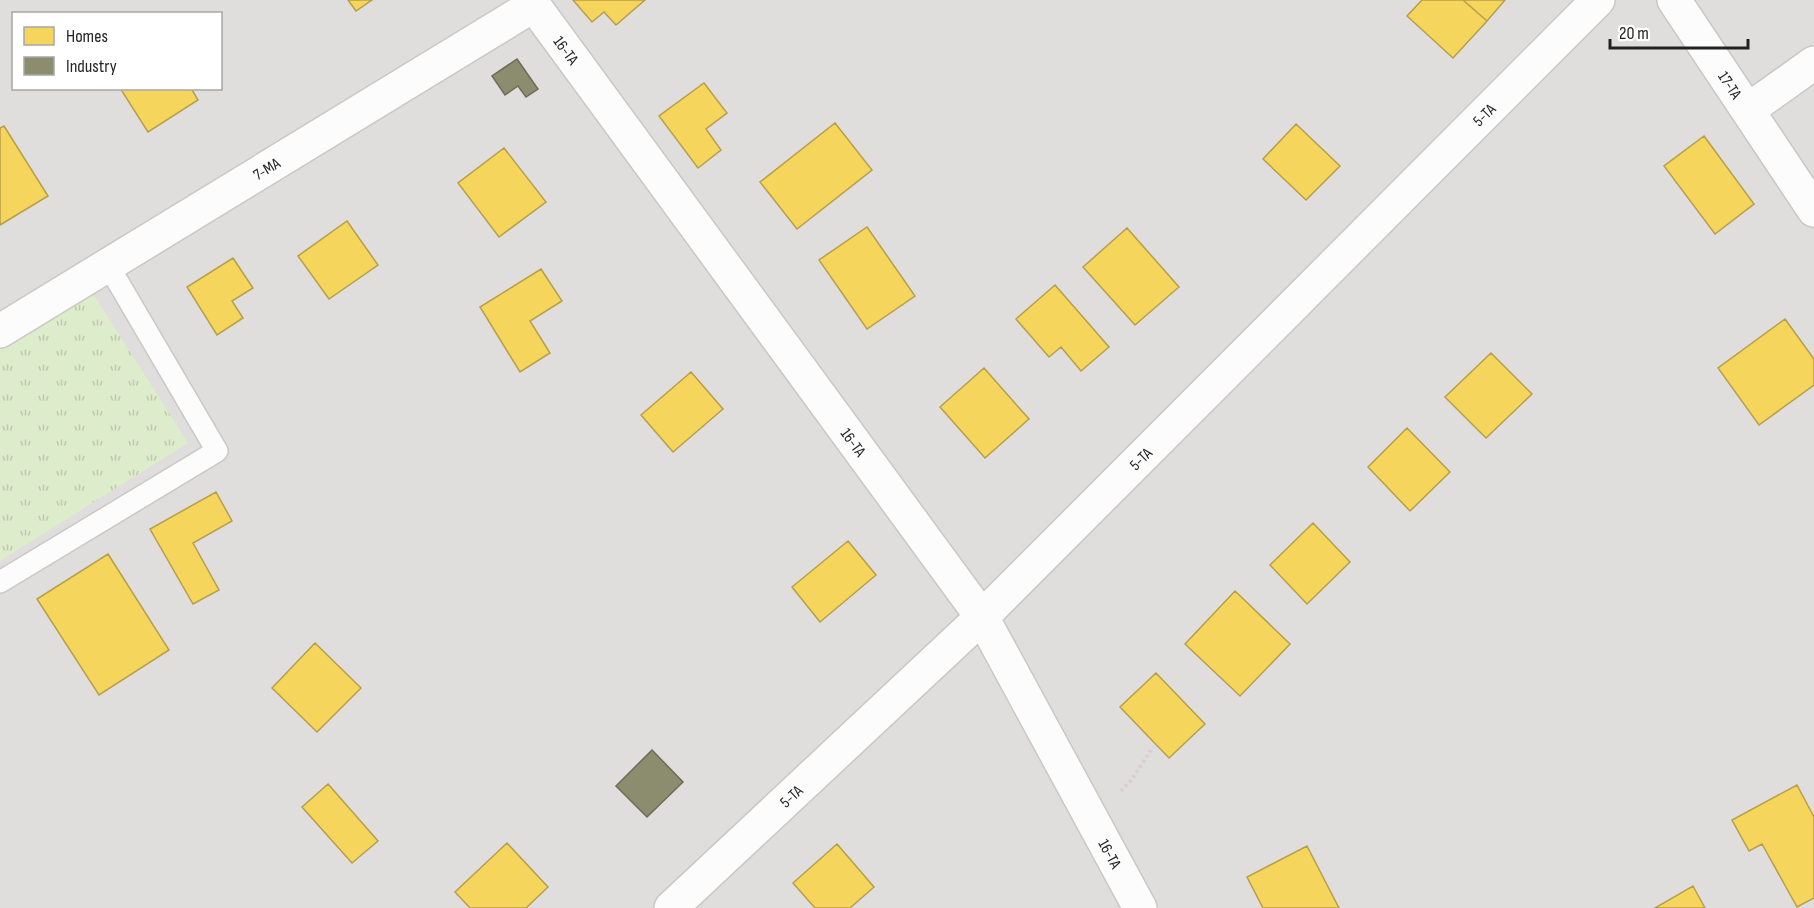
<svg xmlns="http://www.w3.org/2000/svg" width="1814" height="908" viewBox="0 0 1814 908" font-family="'Sofia Sans Condensed',sans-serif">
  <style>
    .residential { fill: #dfdedc; fill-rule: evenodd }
    .grass { fill: url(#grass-tufts) }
    .homes { fill: #f6d55c; stroke: #b69f4b; stroke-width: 1.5 }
    .industry { fill: #8c8c6e; stroke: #6c6c57; stroke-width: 1.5 }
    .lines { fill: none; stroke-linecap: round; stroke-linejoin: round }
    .lane-casing { stroke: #c9c8c7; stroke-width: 24 }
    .street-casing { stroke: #c9c8c7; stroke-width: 36 }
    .path { stroke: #dccecd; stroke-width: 4; stroke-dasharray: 3 3; stroke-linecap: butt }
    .lane { stroke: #fdfcfc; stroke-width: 21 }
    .street { stroke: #fdfcfc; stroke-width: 33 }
    .labels { text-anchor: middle; stroke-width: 6; stroke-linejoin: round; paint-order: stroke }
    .street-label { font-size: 16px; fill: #222; stroke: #fff }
  </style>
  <defs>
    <pattern id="grass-tufts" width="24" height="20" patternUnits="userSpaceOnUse" patternTransform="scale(1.5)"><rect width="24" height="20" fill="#ddeccb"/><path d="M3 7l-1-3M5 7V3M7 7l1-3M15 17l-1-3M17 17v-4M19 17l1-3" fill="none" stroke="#bdcaae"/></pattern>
  </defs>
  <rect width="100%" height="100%" fill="#f0eeeb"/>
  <path class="residential" d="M0 0H1814V908H0ZM14 14H220V88H14Z"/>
  <path class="grass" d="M90 289 188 443 0 561V345Z"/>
  <path class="homes" d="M348 0H372L356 11Z
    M573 0H645L616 25 604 12 592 22Z
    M1422 0H1463L1487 21 1453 58 1407 16Z
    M1463 0H1505L1487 21Z
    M704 83 727 113 706 129 721 150 698 168 659 116Z
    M120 88H191L198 100 148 132Z
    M835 123 872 170 797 229 760 182Z
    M1296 124 1340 166 1306 200 1263 159Z
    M4 126 48 196 0 225V128Z
    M1704 136 1754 204 1715 234 1664 166Z
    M504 148 546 202 499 237 458 183Z
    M347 221 378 265 329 299 298 256Z
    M867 227 915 296 867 329 819 260Z
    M1127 228 1179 287 1135 325 1083 267Z
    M233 258 253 288 232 301 243 318 217 335 187 287Z
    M541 269 562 301 530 321 550 353 520 372 480 307Z
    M1055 285 1109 347 1081 371 1061 347 1049 357 1016 319Z
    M1785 319 1814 359V385L1759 425 1718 368Z
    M1491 353 1532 394 1486 438 1445 397Z
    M984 368 1029 419 985 458 940 407Z
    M691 372 723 409 673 452 641 415Z
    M1407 428 1450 472 1410 511 1368 467Z
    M216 492 232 521 193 543 219 590 193 604 150 529Z
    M1313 523 1350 562 1307 604 1270 565Z
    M848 541 876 575 820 622 792 587Z
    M108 554 169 650 99 695 37 599Z
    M1235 591 1290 644 1240 696 1185 644Z
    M315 643 361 688 317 732 272 688Z
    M1156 673 1205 724 1169 758 1120 707Z
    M328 784 378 841 352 863 302 807Z
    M1797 785 1814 817V898L1797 907 1762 844 1749 851 1732 820Z
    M507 843 548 887 526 908H470L455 892Z
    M837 844 874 887 850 908H815L793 883Z
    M1307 846 1339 908H1263L1247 877Z
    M1693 886 1705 908H1655Z"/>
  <path class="industry" d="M517 59 538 89 526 97 518 86 505 95 492 76Z
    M652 750 683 782 647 817 616 786Z"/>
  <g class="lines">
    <defs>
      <path id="lane" d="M0 582 217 451 108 265"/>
      <g id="street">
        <path id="s1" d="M530 0 982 617 1140 908"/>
        <path id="s2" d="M1674 0 1814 210"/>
        <path d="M1748 110 1814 63"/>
        <path id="s3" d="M0 331 534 5"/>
        <path id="s4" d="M671 908 982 617 1598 0"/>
      </g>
    </defs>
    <use href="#lane" class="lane-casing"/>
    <use href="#street" class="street-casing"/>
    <path class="path" d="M1121 791 1132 779 1153 747"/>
    <use href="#lane" class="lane"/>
    <use href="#street" class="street"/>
  </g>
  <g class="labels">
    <g class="street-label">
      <text dy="6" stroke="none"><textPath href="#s1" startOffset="62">16-ТА</textPath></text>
      <text dy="6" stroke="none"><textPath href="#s2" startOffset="102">17-ТА</textPath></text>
      <text dy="6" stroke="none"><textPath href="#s4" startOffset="1136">5-ТА</textPath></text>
      <text dy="6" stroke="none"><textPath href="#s3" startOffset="312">7-МА</textPath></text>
      <text dy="6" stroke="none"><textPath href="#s1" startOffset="548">16-ТА</textPath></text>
      <text dy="6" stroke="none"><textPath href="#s4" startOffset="650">5-ТА</textPath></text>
      <text dy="6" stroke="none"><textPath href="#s4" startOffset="164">5-ТА</textPath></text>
      <text dy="6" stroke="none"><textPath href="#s1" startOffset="1034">16-ТА</textPath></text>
    </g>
  </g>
  <rect x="12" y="12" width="210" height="78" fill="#ffffff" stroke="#a7a7a7" stroke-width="1.5"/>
  <rect x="24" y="27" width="30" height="18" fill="#f6d55c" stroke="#a7a7a7" stroke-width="1.5"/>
  <text x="66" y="42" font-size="18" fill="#222222">Homes</text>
  <rect x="24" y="57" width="30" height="18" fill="#8c8c6e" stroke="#a7a7a7" stroke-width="1.5"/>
  <text x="66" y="72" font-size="18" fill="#222222">Industry</text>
  <path d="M1610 39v9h138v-9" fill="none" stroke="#222222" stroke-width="3"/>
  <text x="1619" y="39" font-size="18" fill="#222222" stroke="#ffffff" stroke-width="4.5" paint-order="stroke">20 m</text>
</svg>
